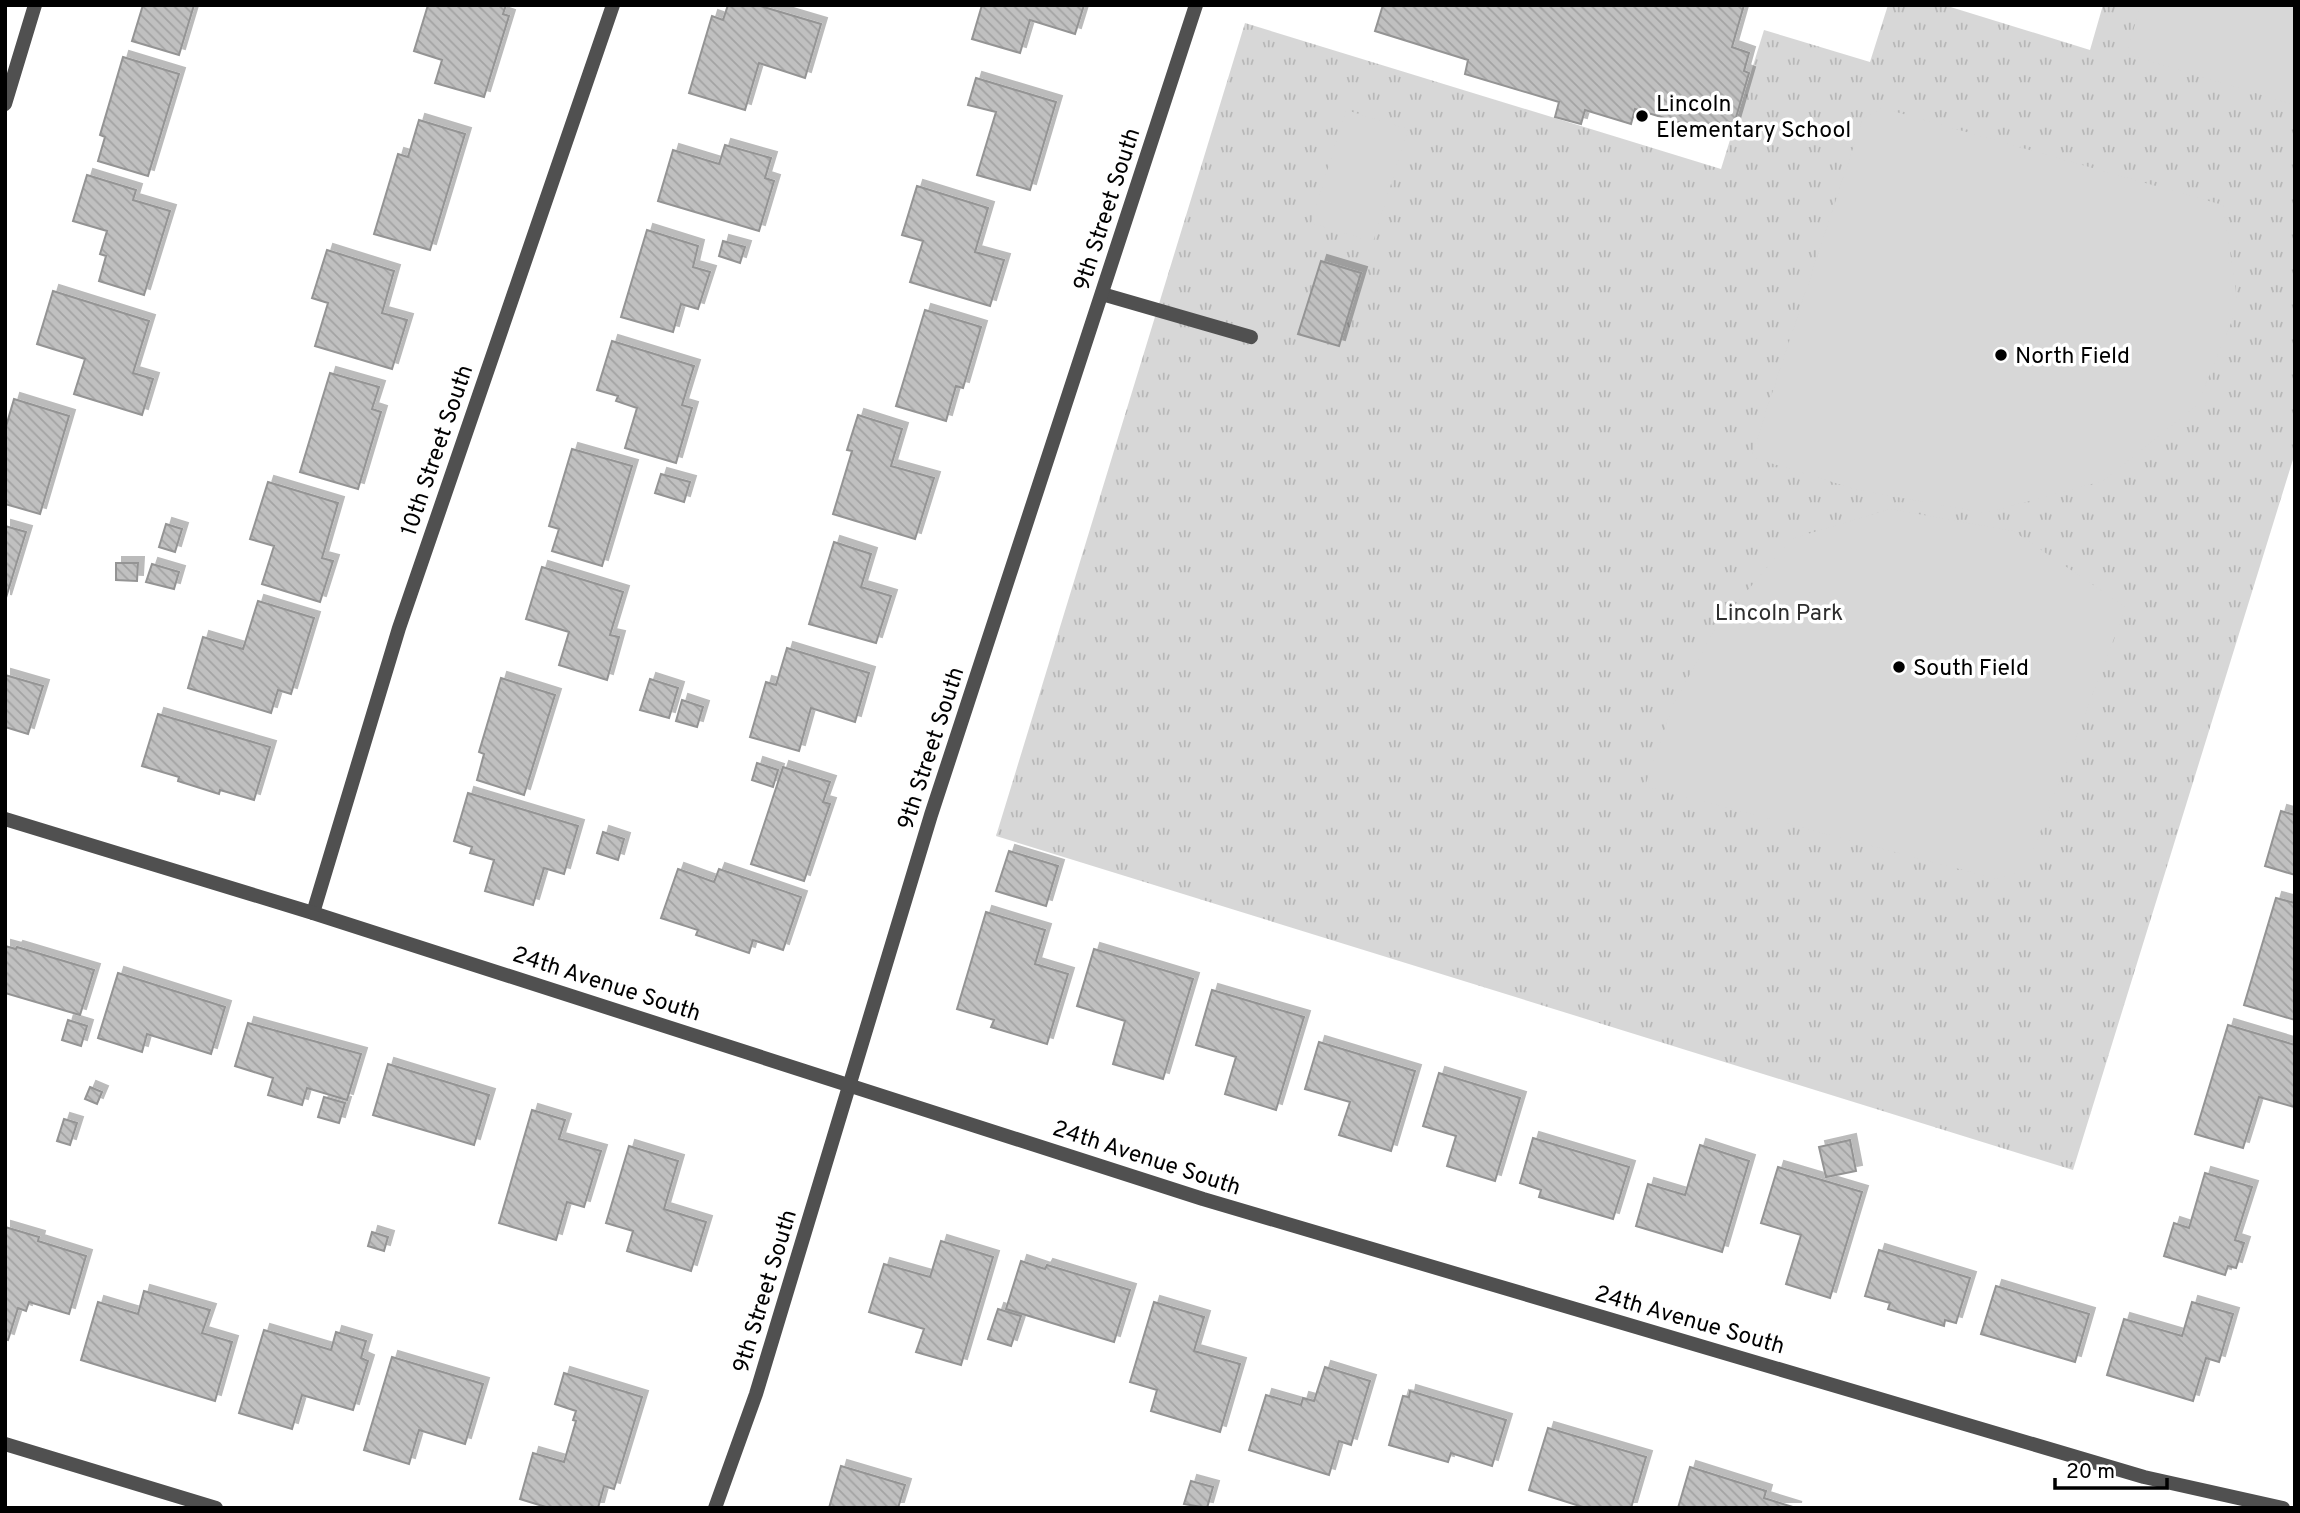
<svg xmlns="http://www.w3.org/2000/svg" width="2300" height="1513" viewBox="0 0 2300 1513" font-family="Overpass,sans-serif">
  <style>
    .park { fill: url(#park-tufts) }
    .pitch { fill: #d7d7d7 }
    .building { fill: url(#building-back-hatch); stroke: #949494; stroke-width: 2; filter: url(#shadow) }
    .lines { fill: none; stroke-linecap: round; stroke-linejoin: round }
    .service { stroke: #505050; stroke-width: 14 }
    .minor { stroke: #505050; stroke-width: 14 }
    .tertiary { stroke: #505050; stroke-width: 14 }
    .poi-dot { fill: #000; stroke: #fff; stroke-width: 2.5 }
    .labels { text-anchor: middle; stroke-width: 7; stroke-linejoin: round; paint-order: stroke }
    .poi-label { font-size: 23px; fill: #000; stroke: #fff; text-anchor: start }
    .street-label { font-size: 23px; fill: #000; stroke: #fff }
    .park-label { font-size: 23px; fill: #2e2e2e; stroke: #fff }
  </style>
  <defs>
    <pattern id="park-tufts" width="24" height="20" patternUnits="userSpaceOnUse" patternTransform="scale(1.75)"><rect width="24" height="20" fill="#d7d7d7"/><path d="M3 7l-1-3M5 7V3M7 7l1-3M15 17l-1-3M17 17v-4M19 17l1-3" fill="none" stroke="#b7b7b7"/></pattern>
    <pattern id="building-back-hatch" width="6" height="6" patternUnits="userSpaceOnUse" patternTransform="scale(1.75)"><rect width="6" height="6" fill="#c0c0c0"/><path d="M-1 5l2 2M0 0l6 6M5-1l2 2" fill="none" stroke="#a3a3a3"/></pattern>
    <filter id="shadow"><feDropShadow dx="6" dy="-6" stdDeviation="0" flood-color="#0004"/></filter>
  </defs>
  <rect width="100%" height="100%" fill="#fff"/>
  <path class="park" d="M1888 5H1944L2090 50 2103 5H2295V453L2073 1170 996 836 1245 23 1721 169 1764 30 1870 62Z"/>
  <path class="pitch" d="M2141 5H2295V105L2126 54Z
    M1882 108 2223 205 2238 306 2197 405 2103 481 1985 513 1858 490 1751 457 1863 118Z
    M1346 110 1408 129 1373 242 1311 223Z
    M1890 509 2013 531 2126 607 2026 869 1997 879 1645 786 1673 705 1715 629 1791 539Z"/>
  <path class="building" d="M143 5H194L179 55 132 41Z
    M428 5H506L503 14 509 16 484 97 435 83 442 60 414 51Z
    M728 5H757L821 24 805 78 759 63 745 110 689 93 712 16 723 20Z
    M982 5H1084L1075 34 1030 20 1020 53 972 39Z
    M1383 5H1744L1732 47 1749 53 1744 71 1749 73 1730 138 1635 109 1631 124 1585 110 1581 124 1555 117 1559 102 1465 74 1468 60 1375 31Z
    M123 57 179 74 148 176 98 161 105 137 100 135Z
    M976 78 1056 102 1030 190 977 175 996 112 968 105Z
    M419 120 465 134 430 250 374 234 398 154 408 157Z
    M725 145 771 158 765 178 774 181 759 231 658 201 673 150 719 164Z
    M87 175 136 190 133 200 170 211 144 295 99 281 106 256 100 254 107 231 73 221Z
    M917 186 988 208 975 252 1004 260 990 306 910 282 923 241 902 235Z
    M647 230 698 246 693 267 710 272 698 309 681 304 673 332 621 317Z
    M723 241 745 247 740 263 719 256Z
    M327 250 394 271 382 313 407 320 392 369 315 346 328 303 312 298Z
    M1321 261 1361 273 1339 346 1298 334Z
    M53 291 149 321 133 373 153 379 142 415 74 394 85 359 37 344Z
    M925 310 981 327 963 388 956 386 946 421 896 406Z
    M612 341 694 366 682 405 692 408 676 463 625 448 637 408 616 401 618 396 597 390Z
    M330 373 379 387 372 409 381 412 358 489 300 472Z
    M14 399 69 416 40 514 5 504V430Z
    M858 415 902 429 891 466 934 478 915 539 833 514 852 451 847 450Z
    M572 449 632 466 602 566 552 551 559 529 549 526Z
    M661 474 690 482 684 502 655 493Z
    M268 482 338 503 322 558 333 561 320 602 262 584 274 546 250 539Z
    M166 524 182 529 175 552 159 547Z
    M5 526 26 532 5 601Z
    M834 542 871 554 861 587 891 596 876 643 809 624Z
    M116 563H138L137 581 116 580Z
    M152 564 179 572 174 589 146 582Z
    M542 567 623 592 610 635 619 637 607 680 559 665 569 632 526 619Z
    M258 601 314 618 291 694 278 690 271 713 188 688 203 637 243 649Z
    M787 648 869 673 855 722 811 708 799 751 750 737 766 682 776 685Z
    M5 675 43 686 28 734 5 727Z
    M501 678 555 695 524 795 477 780 484 754 479 752Z
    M650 679 678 688 669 718 640 710Z
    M682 700 703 707 697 727 676 721Z
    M158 714 270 747 254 800 220 790 219 794 178 781 179 777 142 766Z
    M757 763 778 770 773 787 752 780Z
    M783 767 830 782 823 802 830 804 804 881 751 864Z
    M468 793 578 826 564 874 544 868 533 905 485 891 494 860 470 853 472 847 454 841Z
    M2281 811 2295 815V875L2265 866Z
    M603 832 624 839 618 860 597 853Z
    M1009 851 1058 866 1046 906 996 891Z
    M678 869 714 882 719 869 801 897 783 950 753 940 749 953 696 935 698 930 661 918Z
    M2276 898 2295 903V1020L2244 1005Z
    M986 912 1045 930 1035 964 1068 974 1047 1044 991 1027 994 1020 957 1009Z
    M5 946 16 949 17 947 94 970 80 1015 5 993Z
    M1094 949 1193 979 1163 1079 1113 1064 1125 1021 1077 1006Z
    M118 973 225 1007 211 1054 147 1034 142 1052 98 1038Z
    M1212 990 1304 1017 1276 1110 1225 1094 1236 1057 1196 1045Z
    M68 1020 87 1026 81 1046 62 1040Z
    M248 1023 361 1054 347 1100 307 1088 302 1105 268 1095 273 1078 235 1066Z
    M2228 1025 2295 1045 2294 1107 2259 1097 2243 1148 2195 1134Z
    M1319 1042 1415 1071 1391 1151 1339 1135 1350 1102 1305 1089Z
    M388 1064 489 1095 474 1145 373 1115Z
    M1439 1073 1520 1098 1495 1181 1447 1166 1456 1136 1423 1126Z
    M90 1087 102 1092 97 1104 85 1099Z
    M324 1097 345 1103 339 1123 318 1117Z
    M532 1110 565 1120 559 1139 601 1151 584 1207 567 1202 556 1240 499 1223Z
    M64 1119 77 1123 70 1145 57 1141Z
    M1533 1138 1629 1167 1613 1219 1539 1197 1541 1190 1520 1183Z
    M1850 1140 1856 1171 1826 1177 1819 1147Z
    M1700 1145 1749 1161 1722 1252 1636 1226 1648 1184 1685 1195Z
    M629 1146 678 1161 664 1209 706 1222 691 1271 627 1251 633 1231 606 1223Z
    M1778 1167 1862 1192 1830 1298 1786 1284 1801 1235 1761 1223Z
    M2205 1173 2252 1187 2235 1240 2244 1243 2236 1268 2228 1266 2225 1275 2164 1256 2174 1223 2189 1228Z
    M5 1227 39 1237 38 1241 86 1256 69 1314 29 1302 26 1311 18 1308 8 1340 5 1339Z
    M372 1232 388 1237 384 1251 368 1246Z
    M941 1241 993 1257 961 1365 916 1352 924 1329 869 1312 884 1264 930 1277Z
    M1879 1250 1970 1278 1956 1323 1945 1320 1944 1326 1888 1309 1890 1303 1865 1296Z
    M1021 1261 1045 1269 1047 1265 1130 1290 1114 1342 1006 1309Z
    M1996 1286 2089 1314 2075 1362 1981 1334Z
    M144 1291 210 1310 202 1333 232 1342 215 1401 81 1360 98 1302 138 1314Z
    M1154 1302 1204 1317 1194 1351 1240 1364 1220 1432 1151 1411 1157 1390 1130 1382Z
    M2192 1302 2233 1314 2219 1362 2206 1358 2193 1401 2107 1375 2124 1319 2182 1336Z
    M998 1309 1021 1316 1011 1346 988 1339Z
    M264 1330 331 1350 336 1332 366 1341 361 1358 368 1361 353 1410 302 1395 292 1429 239 1413Z
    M392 1357 483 1384 465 1444 419 1430 409 1464 364 1450Z
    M1325 1367 1370 1381 1351 1445 1339 1441 1329 1475 1249 1450 1266 1395 1301 1405 1303 1398 1314 1401Z
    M564 1373 642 1397 614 1489 604 1486 598 1508H549L520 1499 533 1453 564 1462 576 1421 573 1420 576 1411 555 1404Z
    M1410 1391 1506 1420 1492 1466 1451 1453 1448 1462 1389 1445 1403 1396 1409 1397Z
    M1548 1428 1646 1457 1631 1508H1586L1529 1490Z
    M841 1466 905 1485 898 1508H829Z
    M1690 1467 1766 1491 1764 1498 1796 1508H1678Z
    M1191 1481 1213 1487 1207 1508 1184 1504Z"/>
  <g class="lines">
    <path class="service" d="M1102 294 1251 337"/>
    <path class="minor" d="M5 104 35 5
      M313 913 399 628 613 5
      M5 1444 216 1508
      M715 1508 756 1394 931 815 1196 5"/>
    <path class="tertiary" d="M5 819 313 913 1203 1199 2144 1477 2283 1508"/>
  </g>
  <g class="poi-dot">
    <circle cx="1642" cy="116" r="7"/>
    <circle cx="2001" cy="355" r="7"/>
    <circle cx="1899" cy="667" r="7"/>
  </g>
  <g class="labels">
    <g class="poi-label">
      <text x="1656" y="111">Lincoln<tspan x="1656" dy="26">Elementary School</tspan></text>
      <text x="2015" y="363">North Field</text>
      <text x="1913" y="675">South Field</text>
    </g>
    <g class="street-label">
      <text transform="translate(1106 209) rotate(-72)" y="8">9th Street South</text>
      <text transform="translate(436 450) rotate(-71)" y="8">10th Street South</text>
      <text transform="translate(930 748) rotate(-72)" y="8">9th Street South</text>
      <text transform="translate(607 983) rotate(18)" y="8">24th Avenue South</text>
      <text transform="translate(1147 1157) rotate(18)" y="8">24th Avenue South</text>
      <text transform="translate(764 1291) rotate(-73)" y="8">9th Street South</text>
      <text transform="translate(1690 1319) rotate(16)" y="8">24th Avenue South</text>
    </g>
    <g class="park-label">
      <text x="1779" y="620">Lincoln Park</text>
    </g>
  </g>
  <rect width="2300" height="1513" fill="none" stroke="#000000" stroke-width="14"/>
  <path d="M2055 1478v10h112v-10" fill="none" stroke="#000000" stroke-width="3.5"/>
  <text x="2066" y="1478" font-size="21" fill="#000000" stroke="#ffffff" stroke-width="5" paint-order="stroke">20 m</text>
</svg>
